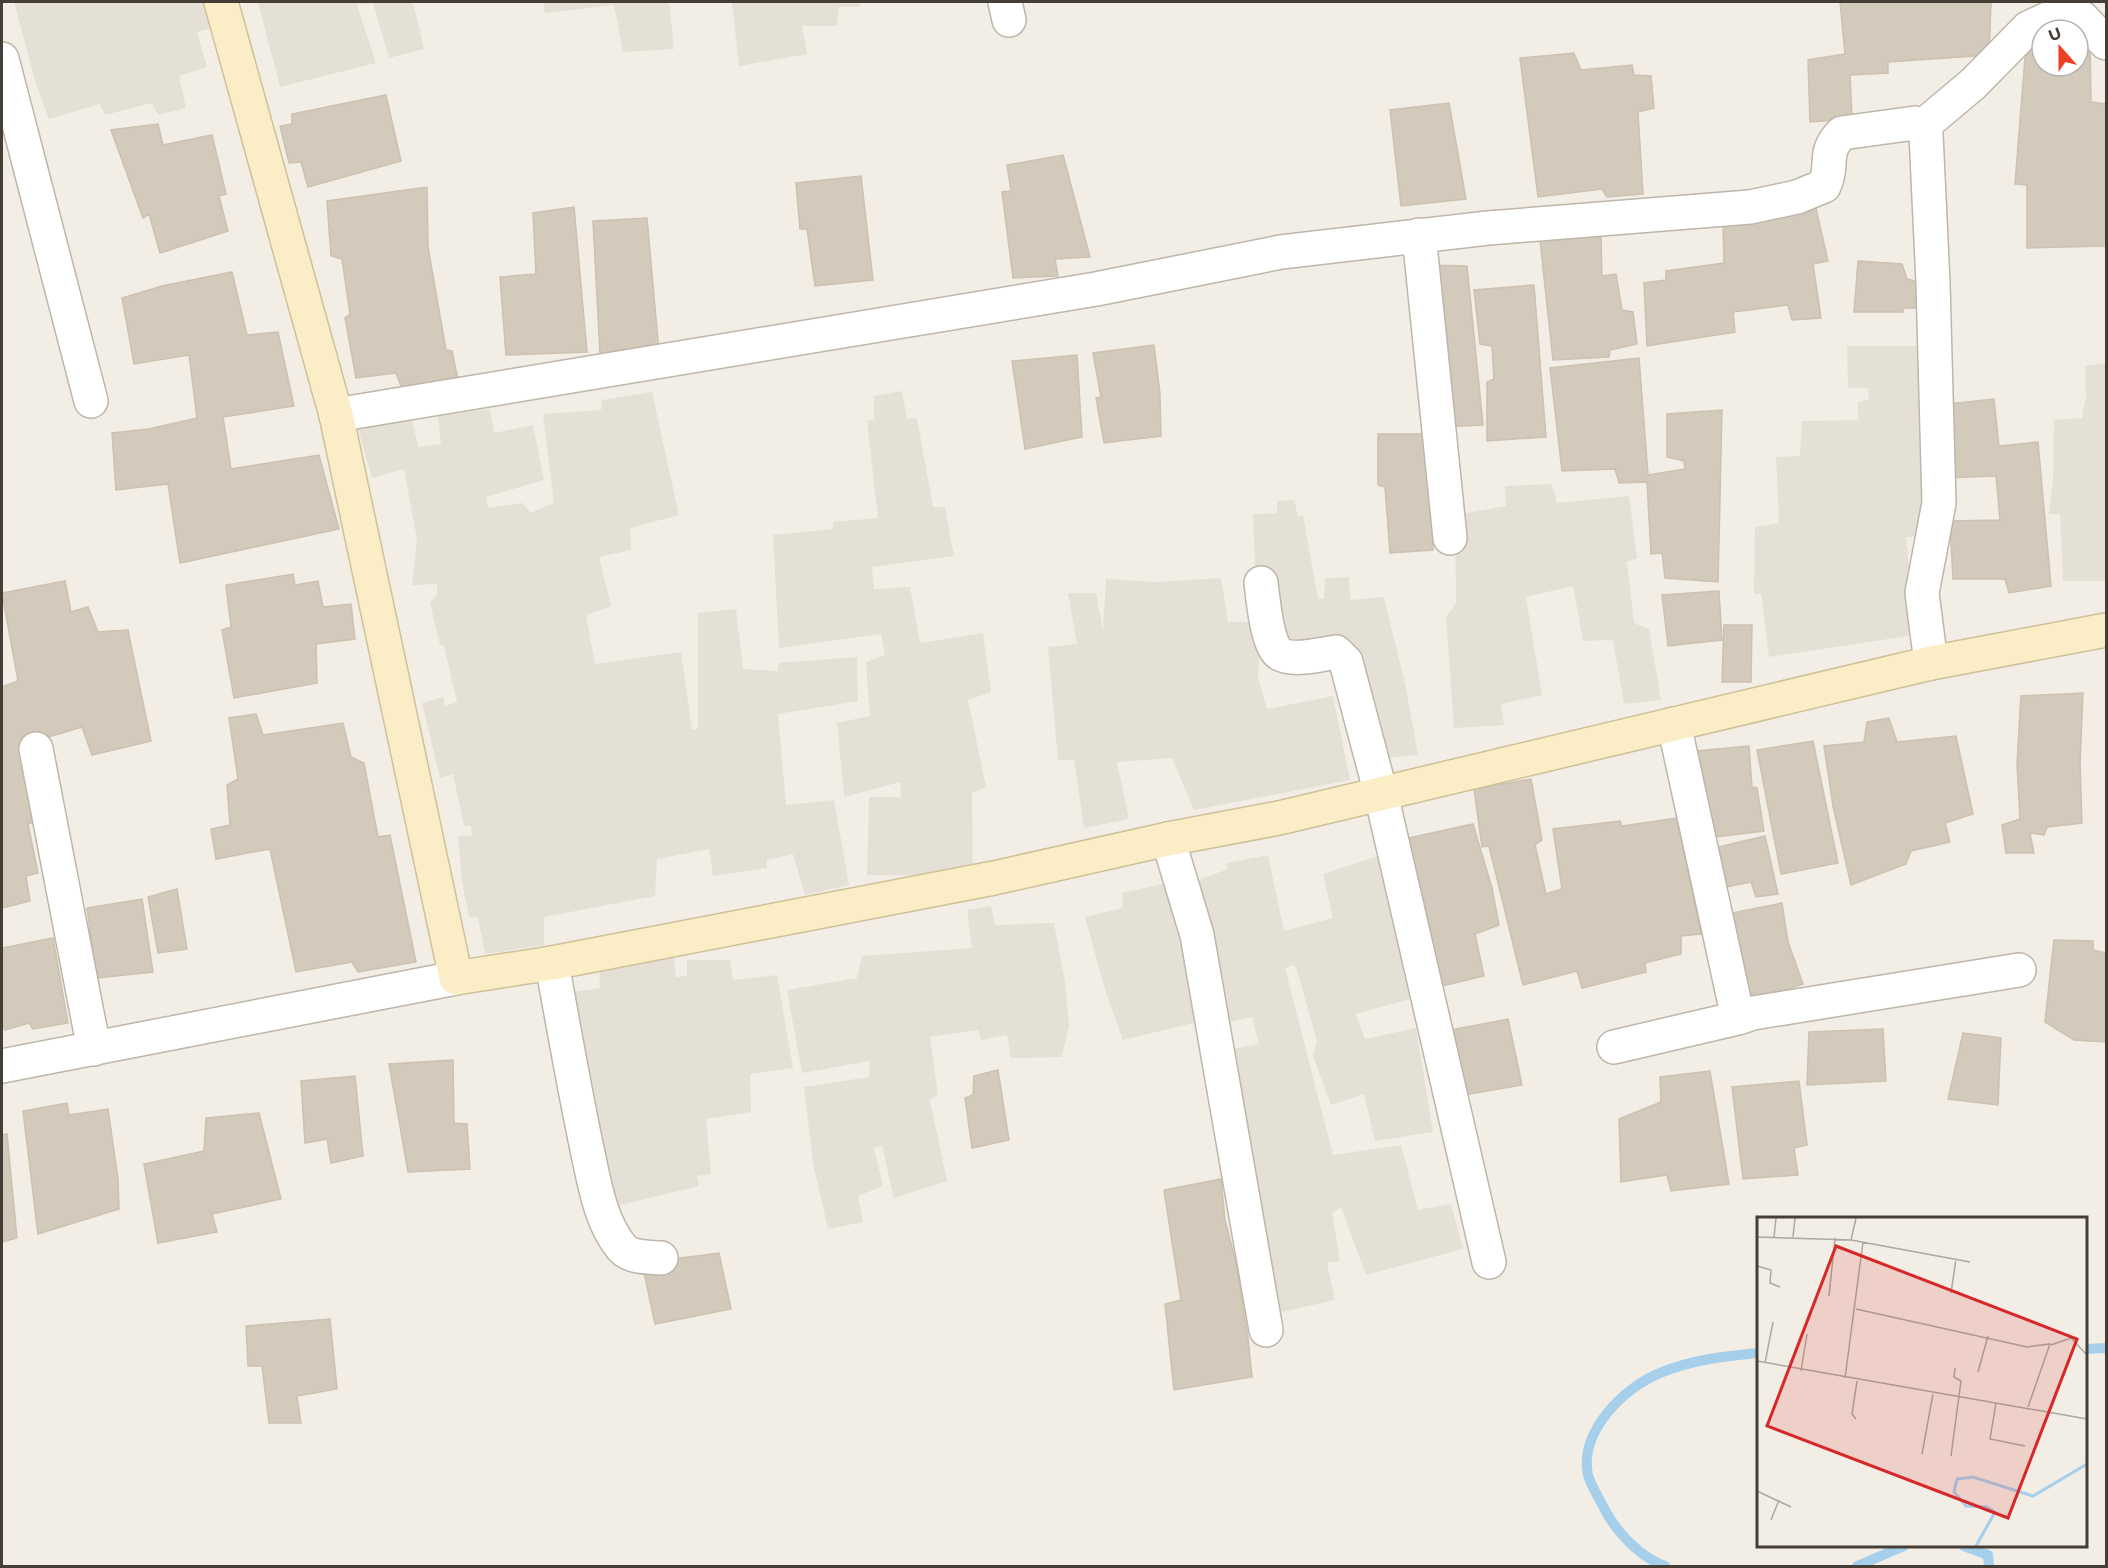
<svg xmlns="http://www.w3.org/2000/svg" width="2108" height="1568" viewBox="0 0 2108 1568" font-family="Montserrat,sans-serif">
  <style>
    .residential { fill: #e5e0d5 }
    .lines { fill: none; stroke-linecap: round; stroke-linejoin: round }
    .stream { stroke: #a6cfeb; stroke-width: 10 }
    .building { fill: #d3cabc; stroke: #cdc1b0; stroke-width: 1.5 }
    .street-casing { stroke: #bdb6a9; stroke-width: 36 }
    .secondary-casing { stroke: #cfc098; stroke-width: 36 }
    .street { stroke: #fff; stroke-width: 33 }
    .secondary { stroke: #fbeec7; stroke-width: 33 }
    .inset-river { fill: none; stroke: #a6cfeb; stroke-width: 3 }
    .inset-road { fill: none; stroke: #aca8a0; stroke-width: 1.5 }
    .view { fill: #d62828; fill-opacity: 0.15; stroke: #d62828; stroke-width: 3 }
    .inset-edge { fill: none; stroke: #443e36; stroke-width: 3 }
  </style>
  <rect width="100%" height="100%" fill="#f2eee6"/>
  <path class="residential" d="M14 2H214L216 27 197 32 207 67 179 76 186 108 158 115 152 103 105 115 100 104 49 119 36 84Z
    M258 2H413L424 49 389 58 373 3 357 5 376 63 280 87Z
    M543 2H669L674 49 623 52 614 5 545 13Z
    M732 2H859L860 7H839L837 26H802L807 54 739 66Z
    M1847 346H1928L1926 536 1906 537 1915 635 1769 657 1761 594H1754L1755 527 1779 523 1776 457 1800 456 1802 421 1858 420V402L1869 400 1868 388H1848Z
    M2106 363V581H2063L2060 514H2049L2053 479 2054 420 2082 418 2086 396 2085 366Z
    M902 391 907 419 917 418 933 507H945L954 556 872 567 874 589 910 587 920 643 983 633 991 692 968 700 986 787 972 793 973 876 867 875 869 797H901L900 782 844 797 837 723 870 716 866 662 885 655 881 634 779 648 773 535 833 529V522L878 518 867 421 874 420V396Z
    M652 392 679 515 630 528 631 550 599 557 611 606 586 615 595 664 681 652 692 730 698 728V613L736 609 743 669 778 671V663L857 657 858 701 778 714 786 805 834 800 849 885 805 895 793 854 767 860V868L713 876 709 849 657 859 655 896 544 917V945L485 954 478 918 469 917 462 881 458 836H472L471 826H464L453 774 440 778 422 703 443 697 445 706 457 702 444 646 440 645 430 603 437 595V584L412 585 417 540 404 469 372 478 358 429 412 420 418 447 441 444 438 416 490 409 494 433 533 425 544 480 486 497 488 508 523 503 530 513 554 503 543 414 601 410 602 400Z
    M1552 484 1557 503 1629 496 1637 558 1627 562 1634 623 1649 629 1661 700 1624 704 1613 640 1583 641 1573 586 1526 597 1542 695 1501 704 1504 725 1454 728 1446 617 1456 603 1455 515 1506 506 1505 486Z
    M1294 500 1298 516 1303 515 1318 599 1324 598 1325 578 1349 577 1350 600 1384 597 1406 688 1418 755 1377 759 1327 651 1259 657 1258 677 1267 709 1333 696 1350 780 1194 810 1172 758 1117 762 1129 819 1084 828 1074 760H1058L1048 647 1077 644 1068 593H1096L1103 630 1106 579 1157 582 1221 578 1228 622H1257L1253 514 1277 513V501Z
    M1268 855 1284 931 1333 918 1323 874 1378 856 1410 999 1356 1014 1365 1039 1416 1028 1433 1132 1375 1141 1364 1094 1331 1105 1313 1056 1317 1041 1297 970 1294 965 1285 968 1333 1155 1401 1145 1418 1210 1451 1204 1463 1249 1366 1275 1341 1207 1332 1213 1340 1261 1327 1263 1335 1300 1264 1316 1219 1052 1259 1044 1252 1017 1210 1026 1206 1020 1123 1040 1106 993 1085 917 1123 908 1122 893 1167 883 1172 890 1228 869 1227 863Z
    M991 906 995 925 1054 923 1065 982 1069 1025 1062 1057 1011 1058 1007 1035 981 1040 978 1030 930 1037 938 1095 930 1100 947 1181 894 1198 882 1146 874 1148 883 1186 858 1196 863 1222 828 1229 813 1163 804 1087 869 1077 870 1061 802 1073 787 990 857 978 862 956 972 948 967 910Z
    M673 953 676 977 687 976V960H730L733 980 777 975 793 1068 750 1074 751 1112 706 1119 711 1174 697 1176 699 1186 612 1207 560 994 600 988 599 964Z"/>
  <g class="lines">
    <path class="stream" d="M2086 1349 2106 1348
      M1964 1546 1988 1555 1989 1566
      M1665 1566C1641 1558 1615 1531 1604 1508 1599 1498 1591 1486 1588 1475 1579 1432 1623 1388 1660 1373 1691 1360 1725 1356 1758 1353
      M1857 1566 1904 1546"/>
  </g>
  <path class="building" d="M1840 2H1991L1989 55 1888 62V73L1850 75 1852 119 1810 122 1808 60 1845 54Z
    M2090 42 2091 102 2106 104V246L2027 248V185L2015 184 2026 45H2042V66H2078V43Z
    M1574 53 1581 70 1632 65 1634 75 1651 76 1654 108 1638 112 1643 194 1607 197 1602 189 1538 197 1520 58Z
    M386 95 401 161 308 187 301 162 289 163 280 126 292 124V114Z
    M1449 103 1466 199 1401 206 1390 110Z
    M158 124 163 145 212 135 226 194 219 196 228 231 160 253 149 214 143 218 111 130Z
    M1063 155 1090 257 1055 259 1058 276 1013 278 1002 192 1011 191 1007 165Z
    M861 176 873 280 815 286 807 229H800L796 183Z
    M427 187 428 247 446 350 452 351 458 380 403 391 396 373 356 378 345 318 350 314 342 259 331 256 327 201Z
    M1815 204 1828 261 1813 264 1821 318 1792 320 1788 305 1733 312 1735 332 1647 346 1644 283 1666 280V271L1724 263 1723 223Z
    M574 207 587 352 506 355 500 277 536 274 533 213Z
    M647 218 659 352 600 353 593 221Z
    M1601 236 1602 276 1616 274 1622 310 1633 312 1637 344 1610 350 1609 357 1553 360 1540 240Z
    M1858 261 1902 264 1907 279 1920 282V308H1904L1903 312H1854Z
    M1428 265 1467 266 1483 425 1441 427Z
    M232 272 247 335 278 332 294 406 223 417 231 469 319 455 339 529 180 563 168 484 116 490 112 433 149 429 197 418 189 355 134 364 122 298 162 286Z
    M1534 285 1546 437 1487 441V382L1494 379 1492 346 1480 344 1474 290Z
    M1154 345 1160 394 1161 436 1104 443 1096 398 1101 397 1093 353Z
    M1077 355 1082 437 1025 449 1012 361Z
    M1639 358 1648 475 1685 469 1684 461 1667 457V414L1722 410 1718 582 1665 578 1662 553 1651 554 1647 482 1619 483 1615 469 1562 471 1550 368Z
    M1994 399 1999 446 2038 442 2051 586 2009 593 2005 579H1953L1950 521 2000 520 1996 476 1942 478 1949 404Z
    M1378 434H1426L1431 478 1433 550 1390 553 1385 487 1378 485Z
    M293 574 295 585 318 581 323 607 351 604 355 639 316 644 317 683 234 698 222 630 231 627 226 585Z
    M65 581 71 612 88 607 98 632 128 630 151 741 92 755 82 727 28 743 47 818 28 824 38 873 26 876 30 901 2 908V687L18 681 2 593Z
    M1719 591 1722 640 1668 646 1662 595Z
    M1724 625H1752L1751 682H1722Z
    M2083 693 2080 763 2082 823 2047 827 2044 835 2030 833 2034 853H2006L2002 825 2020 819 2017 764 2021 696Z
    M256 714 263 735 343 723 351 757 364 763 378 837 390 835 416 962 358 972 352 962 296 972 270 849 216 859 211 829 230 825 227 785 238 779 229 718Z
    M1889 718 1897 742 1956 736 1973 814 1945 823 1950 842 1911 851 1906 864 1851 885 1833 806 1824 746 1864 742 1867 722Z
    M1813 741 1838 863 1781 874 1757 750Z
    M1749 746 1752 787 1757 788 1764 831 1699 839 1685 752Z
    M1531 779 1542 840 1535 845 1546 894 1562 889 1553 829 1620 821 1622 826 1677 818 1701 934 1681 936V954L1645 963 1646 972 1582 988 1577 971 1523 985 1489 846 1482 847 1474 789Z
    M1473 824 1492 888 1499 925 1475 934 1484 976 1429 989 1395 841Z
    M1765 836 1778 894 1756 897 1751 882 1711 890 1702 851Z
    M177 889 187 949 158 953 148 897Z
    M142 899 153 972 97 978 87 908Z
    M1782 903 1788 942 1803 984 1746 1003 1717 916Z
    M53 938 68 1023 33 1029 29 1023 5 1030 2 1023V948Z
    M2054 940 2093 941V950L2106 953V1042L2074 1040 2045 1022Z
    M1508 1019 1522 1085 1459 1096 1450 1030Z
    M1883 1029 1886 1081 1807 1085 1809 1032Z
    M1963 1033 2001 1038 1998 1105 1948 1099Z
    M453 1060 454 1123 467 1124 470 1169 408 1172 389 1064Z
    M998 1070 1009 1140 972 1148 965 1098 973 1095 974 1076Z
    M1710 1071 1729 1184 1671 1191 1667 1175 1621 1182 1619 1119 1661 1102 1660 1077Z
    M355 1076 363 1156 331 1163 327 1139 305 1143 301 1081Z
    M1799 1081 1807 1145 1794 1148 1798 1175 1743 1179 1732 1087Z
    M67 1103 69 1115 108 1109 118 1179 119 1209 38 1234 23 1111Z
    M259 1113 281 1199 212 1214 217 1232 158 1243 144 1164 204 1151 206 1118Z
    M7 1134 17 1238 2 1242V1135Z
    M1221 1179 1225 1220 1236 1263 1248 1338 1252 1377 1174 1390 1165 1304 1181 1300 1164 1190Z
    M719 1253 731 1309 655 1324 642 1263Z
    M330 1319 337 1389 297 1396 301 1423H269L262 1366H248L246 1326Z"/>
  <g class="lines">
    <defs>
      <path id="street" d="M1005 2 1009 20
        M2 59 91 401
        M1923 126 1973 84 2028 28 2056 15 2082 18 2106 43
        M1419 235 1450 538
        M336 415 1096 289 1281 252 1488 228 1750 207 1797 197 1824 186C1835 164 1821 154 1842 133L1915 123 1923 126 1926 134 1933 283 1939 503 1922 593 1931 663
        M1261 583C1263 598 1267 647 1280 654 1295 662 1321 654 1336 652L1346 662 1381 794 1489 1262
        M1674 724 1738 1018 1753 1013 2019 970
        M36 749 94 1049
        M1168 839 1197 935 1266 1330
        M552 963C563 1025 574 1087 587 1149 594 1181 600 1222 622 1248 631 1258 648 1257 661 1258
        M1614 1047 1738 1018
        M2 1066 456 978"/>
      <path id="secondary" d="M221 2 336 415 456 978 552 963 994 878 1168 839 1279 818 1931 663 2106 630"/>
    </defs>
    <use href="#street" class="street-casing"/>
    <use href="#secondary" class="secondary-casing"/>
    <use href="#street" class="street"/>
    <use href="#secondary" class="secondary"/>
  </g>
  <g transform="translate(1757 1217)">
    <rect width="330" height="330" fill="#f2eee6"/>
    <path class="inset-river" d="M219 329 238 295 230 290 209 289 197 275 200 262 216 260 276 279 330 247"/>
    <path class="inset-road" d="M0 20 94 23 213 45M17 20 19 1M36 20 38 1M94 23 99 1M0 49 14 53 13 66 23 70M194 76 199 42M72 79 78 21M99 92 270 130 293 127 271 190M294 128 314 121 330 138M0 144 330 202M8 146 16 105M44 154 50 117M221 155 231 119M88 161 106 25M239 186 233 222 268 229M99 202 95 197 100 164M165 237 176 177M194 239 204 164 197 160 198 151M0 274 34 290M14 303 22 283"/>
    <path class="view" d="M79 29 320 122 251 301 10 209Z"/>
    <rect width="330" height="330" class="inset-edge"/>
  </g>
  <rect width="2108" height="1568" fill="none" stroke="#443e36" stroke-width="6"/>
  <g transform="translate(2060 48) rotate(339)"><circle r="28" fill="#ffffff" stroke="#b4b2af" stroke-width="1.5"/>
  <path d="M0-4.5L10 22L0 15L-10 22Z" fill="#eb4024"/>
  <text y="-9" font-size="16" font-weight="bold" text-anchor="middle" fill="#443e36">U</text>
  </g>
</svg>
